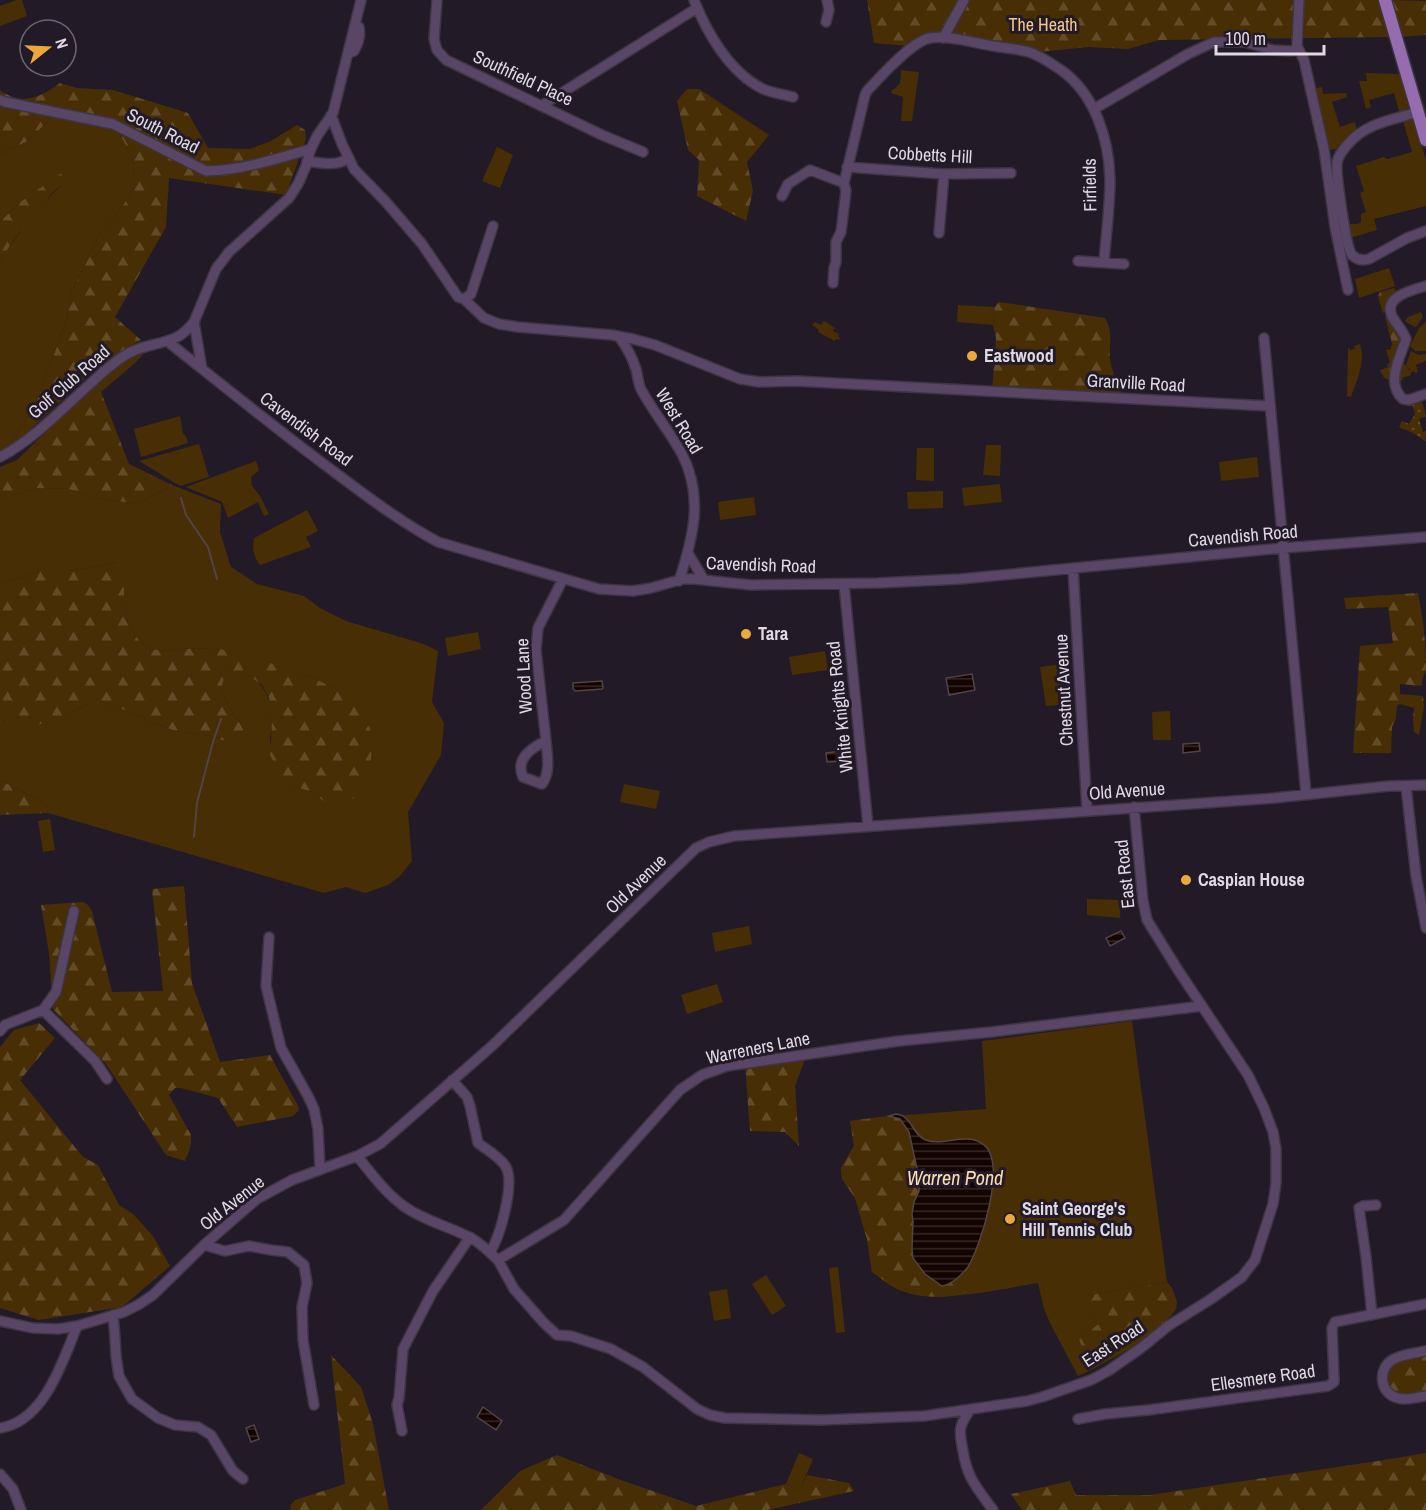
<svg xmlns="http://www.w3.org/2000/svg" width="1426" height="1510" viewBox="0 0 1426 1510" font-family="'Archivo Narrow',sans-serif">
  <style>
    .green { fill: #482e04 }
    .forest { fill: url(#forest-firs) }
    .garden { fill: url(#garden-dots) }
    .water { fill: url(#water-rules); stroke: #514444; stroke-width: 1.5 }
    .lines { fill: none; stroke-linecap: round; stroke-linejoin: round }
    .stream { stroke: #514444; stroke-width: 2 }
    .minor-casing { stroke: #3d3542; stroke-width: 12 }
    .major-casing { stroke: #3d3542; stroke-width: 15 }
    .minor { stroke: #594666; stroke-width: 9 }
    .major { stroke: #956cae; stroke-width: 12 }
    .poi-dot { fill: #eda83b; stroke: #231a28; stroke-width: 2 }
    .labels { text-anchor: middle; stroke-width: 6; stroke-linejoin: round; paint-order: stroke }
    .park-label { font-size: 18px; fill: #f4c789; stroke: #231a28 }
    .street-label { font-size: 18px; fill: #ded9e2; stroke: #231a28 }
    .poi-label { font-size: 18px; font-weight: bold; fill: #ded9e2; stroke: #231a28; text-anchor: start }
    .water-label { font-size: 20px; font-style: italic; fill: #fcddb5; stroke: #231a28 }
  </style>
  <defs>
    <pattern id="forest-firs" width="22" height="20" patternUnits="userSpaceOnUse" patternTransform="scale(1.5)"><rect width="22" height="20" fill="#482e04"/><path d="M5 1l3.5 6h-7zM16 11l3.5 6h-7z" fill="#624c28"/></pattern>
    <pattern id="garden-dots" width="8" height="8" patternUnits="userSpaceOnUse" patternTransform="scale(1.5)"><rect width="8" height="8" fill="#482e04"/><path d="M2 2h.1M6 6h.1" fill="none" stroke="#624c28" stroke-width="1.8" stroke-linecap="round"/></pattern>
    <pattern id="water-rules" width="6" height="5" patternUnits="userSpaceOnUse" patternTransform="scale(1.5)"><rect width="6" height="5" fill="#140400"/><path d="M0 2.5h6" fill="none" stroke="#362825"/></pattern>
  </defs>
  <rect width="100%" height="100%" fill="#231a28"/>
  <path class="green" d="M17 0H22L27 16 0 26V6Z
    M901 70 919 72 912 121H901L903 97 891 93 892 90C901 85 901 81 901 70Z
    M1366 73 1400 74 1410 111 1400 114 1394 93 1369 100 1371 107 1366 109 1359 81H1367Z
    M1322 87 1323 94 1346 93 1347 97 1332 102 1340 127 1355 122 1357 130 1344 140 1337 149 1328 150 1313 89Z
    M1413 114 1426 160V206L1374 219 1377 230 1350 238 1348 224H1357L1361 222V214L1366 212 1360 193 1364 191 1356 166 1384 157 1387 159 1412 152 1402 117Z
    M72 117 113 124 132 155 134 177V188L120 210 98 237 72 291 65 324 38 399 11 444 0 457V260C17 236 38 205 61 186L37 192 19 203 0 222V154L28 141 51 118Z
    M497 147 513 155 500 188 482 181Z
    M1389 268 1395 286 1359 298 1355 279Z
    M958 305 995 307 993 325 957 322Z
    M1421 312 1423 317 1416 327 1411 325 1405 321 1408 317Z
    M1388 316C1391 324 1402 336 1400 344 1398 348 1395 353 1393 357L1394 361 1388 367 1387 364 1390 363 1386 350 1391 349V346L1393 345 1385 317Z
    M824 321 835 328 833 331 839 334 838 336 840 338 839 340 836 339 835 341 818 332 819 330 812 325 815 322 821 325Z
    M1426 322V351H1415L1410 346 1419 328Z
    M1360 344C1366 363 1357 379 1351 397L1347 396 1348 348H1349L1350 350 1355 349 1354 346Z
    M1411 351 1419 355 1426 354V361L1416 365 1418 372 1415 373 1414 371 1410 373V369L1406 365Z
    M180 416C182 422 181 427 183 434L186 436 188 443 141 457 134 429Z
    M199 444 209 477 180 486 139 461Z
    M986 445H1001L1000 476 983 475Z
    M917 448H934V481L916 480Z
    M1257 457 1259 477 1221 481 1219 462Z
    M256 461 259 470 251 477 252 486 260 496 269 514 264 516 258 502 228 518 222 502 186 487Z
    M1000 484 1002 502 964 506 962 488Z
    M172 485 221 504 220 532 231 567 257 584 304 596 320 608 346 621 424 644 438 651 432 702 444 723 441 755 408 812 412 861 399 877 388 885 365 893 346 887 324 893 48 813 46 804 0 780V718L10 724 66 716 89 703H107L175 731 210 736 225 741 244 729C236 716 216 694 224 677 225 675 228 672 230 670 259 674 272 693 272 722 273 729 268 738 271 745 274 756 287 775 293 786L312 792 327 803 339 690 307 675 216 648 182 649 168 651 151 649 145 646 136 637 128 622 124 605V590L127 577 111 563 99 566 68 571H39L22 578 0 584V499L37 488 69 489 90 497 138 504Z
    M943 491V508L908 509 907 492Z
    M754 497 756 515 720 520 718 502Z
    M307 510 318 531 306 537 311 547 260 565C253 555 252 549 254 538Z
    M478 632 481 649 448 656 445 638Z
    M825 651 828 670 792 675 789 657Z
    M1061 664 1066 704 1046 706 1040 667Z
    M1170 711 1171 740H1153L1152 712Z
    M624 784 660 791 656 809 620 802Z
    M50 819 55 850 43 852 38 821Z
    M1087 899 1121 900 1120 918 1087 915Z
    M749 926 752 944 715 952 712 933Z
    M717 984 723 1002 687 1014 681 995Z
    M1132 1021 1167 1282 1086 1296 1098 1324 1079 1340 1091 1370 1078 1376 1050 1323 1044 1309 1038 1283C1000 1289 930 1306 895 1288 887 1284 880 1277 872 1272L867 1239 855 1198 842 1179 841 1168 854 1146 850 1121 880 1117 986 1109 982 1041Z
    M838 1267 845 1332 836 1333 829 1268Z
    M766 1275 786 1306 772 1315 752 1284Z
    M727 1289 731 1318 714 1321 709 1292Z
    M799 1453 813 1459 800 1490 786 1484Z"/>
  <path class="forest" d="M867 0H961L942 37 908 46 874 43Z
    M967 0H1379L1389 37 1159 40 1128 49 1089 47 1038 52 949 35Z
    M1389 0 1426 1V35L1400 37Z
    M60 83 77 88 113 90 188 113 208 148 250 149 271 141 297 125 305 130 306 139 286 195 169 178 166 227 115 317 141 340 134 344 89 375 23 436 11 444 38 399 65 324 72 291 98 237 120 210 134 188V177L132 155 113 124 72 117 51 118 28 141 0 154V90C22 106 40 98 60 83Z
    M687 89H699L769 135 747 162 753 191 746 221 697 196 699 160 688 150 677 101Z
    M65 173 64 179 61 186 53 192 18 234 0 260V222L19 203 60 174Z
    M1394 288 1398 294 1388 310 1383 313 1378 296 1380 292Z
    M999 302 1105 318C1115 335 1107 349 1111 365 1114 377 1120 389 1125 401L992 392 996 338 993 325 995 307Z
    M1393 328C1400 331 1404 340 1401 347L1393 346 1388 329Z
    M148 349 135 363 101 392 129 464 172 485 138 504 90 497 69 489 37 488 0 499V467L17 460 87 392 120 363Z
    M1394 361C1405 364 1408 364 1411 375L1402 378 1403 380C1396 382 1390 380 1384 378L1380 370 1388 367Z
    M111 563 124 567 128 577 124 590V605L128 622 136 637 145 646 151 649 168 651 182 649 216 648 252 657 307 675 339 690 354 706 370 728 372 749 369 774 358 795 344 806 326 803 312 792 293 786 278 770 270 755 272 721 269 698 262 685 248 675 230 670C229 671 224 677 224 678 217 695 236 716 244 729L242 736 236 740 225 741 210 736 175 731 107 703H89L66 716 37 725 10 724 0 718V584L22 578 39 571H68L99 566Z
    M1418 593C1423 618 1426 643 1426 668 1425 675 1421 679 1422 686L1400 684V694L1423 696 1424 706 1419 735 1414 732 1413 719 1414 708 1400 704 1397 706 1396 718 1392 727 1391 753H1353L1360 646 1393 643 1388 607 1346 609 1344 598Z
    M0 780 46 804 48 813 0 815Z
    M184 886 192 983 220 1062 270 1055 298 1106 299 1110 293 1116 237 1127 218 1098 181 1088H175L169 1095 191 1135C192 1145 189 1152 185 1161L166 1155 106 1064 53 1009 49 953 41 905 83 902 88 905 92 911 112 992 163 991 152 889Z
    M39 1023 55 1038 20 1080 83 1157 98 1165 119 1205 133 1214 153 1236 170 1266 122 1307 39 1320 0 1308V1047L14 1030Z
    M803 1056 804 1062 795 1086 799 1146 785 1132 750 1131 745 1064Z
    M889 1116 900 1119 909 1132 918 1173 919 1191 914 1202 912 1214 913 1221 912 1249 913 1258 925 1274 948 1285 962 1274 967 1292C946 1300 916 1298 896 1288 888 1284 880 1277 872 1272L867 1239 855 1198 842 1179 841 1168 854 1146 850 1121Z
    M1167 1282 1172 1288 1177 1302 1176 1309 1171 1316 1142 1342 1091 1370 1079 1340 1098 1324 1085 1296Z
    M1426 1351V1396L1402 1399 1389 1394 1384 1368 1388 1363Z
    M331 1355 361 1387 373 1424 389 1510H290L291 1505 295 1500 345 1484Z
    M1426 1453V1510H1022L1011 1494 1070 1481 1076 1495H1150L1378 1461Z
    M557 1455 618 1479 696 1506 786 1484 800 1490 807 1475 849 1483 854 1491 767 1510H481L520 1471Z"/>
  <path class="garden" d="M1422 401 1426 416 1419 419 1423 432 1426 431 1425 441 1413 433 1399 427 1402 421 1409 424 1415 414 1412 405Z"/>
  <path class="water" d="M972 674 975 690 949 695 946 678Z
    M602 681 603 688 602 689 575 691 573 689V683Z
    M1199 743 1200 751 1183 753V744Z
    M842 751 843 761 827 762 826 753Z
    M1121 931 1125 938 1110 946 1106 938Z
    M896 1114C912 1115 912 1135 926 1140 943 1147 967 1131 984 1145 1007 1164 981 1245 968 1267 962 1275 952 1284 942 1286L925 1274 913 1258 912 1249 913 1221 912 1214 914 1202 919 1191 918 1173 909 1132 900 1119 889 1116Z
    M483 1407 502 1421 496 1430 477 1417Z
    M254 1425 259 1439 251 1442 246 1428Z"/>
  <g class="lines">
    <path class="stream" d="M181 498 186 515 208 547 217 579
      M194 837 197 803 213 742 221 719"/>
    <defs>
      <path id="minor" d="M437 0 434 39 437 50 446 60 602 135 643 152
        M694 0C707 33 729 71 761 88 770 93 783 94 793 97
        M1299 0 1297 46 1304 60 1324 149 1335 227 1348 290
        M826 22 829 10 827 0
        M943 38 964 0
        M349 53 354 51C358 44 361 36 359 27
        M0 100 5 102 113 124 206 171C241 170 273 160 307 150L310 151
        M541 106 697 8
        M1094 109 1188 54 1214 42H1245L1273 50 1291 51 1298 50
        M1418 112C1392 120 1366 123 1348 144 1343 150 1337 157 1337 164 1336 175 1346 248 1352 255 1357 260 1362 261 1369 259L1407 238 1426 231
        M331 115 342 144 354 169 386 202 422 244 458 297 464 299 471 294 493 226
        M307 161C322 163 335 167 349 158
        M847 167 944 174 1011 173
        M782 196 788 184 810 170 844 183
        M939 233 944 174
        M1078 261 1124 264
        M833 283 834 268 836 262V242L841 232 846 191 844 183 865 95 867 91C880 77 912 41 930 38 948 35 974 43 993 46 1005 48 1018 49 1029 52 1041 56 1052 64 1061 70 1095 94 1109 139 1110 180 1110 207 1106 235 1104 262
        M1426 286C1412 290 1381 297 1393 318 1397 325 1403 331 1406 339 1400 358 1385 383 1403 399L1409 400 1426 394
        M464 299 484 318 499 324 518 327 612 335 633 339 655 345 740 379 759 382 795 381 1269 406
        M619 337C627 347 632 357 636 369 638 376 638 385 642 391 654 413 670 432 682 454 704 497 693 538 679 581
        M1264 338 1306 794
        M167 341C221 384 274 427 329 468 365 495 399 521 438 542L599 589 633 591 651 588 683 579H694L751 585 878 583 960 579 1283 548 1426 537
        M202 369 194 322 216 269 229 252 289 198 298 184 306 166 310 151 317 136 333 113 361 0
        M0 457C34 439 61 410 90 384 102 373 114 361 129 353 145 344 162 345 177 337 184 334 189 328 194 322
        M688 553 704 580
        M1073 568 1087 810
        M844 584 868 826
        M546 741C531 748 515 759 523 777L542 784C551 772 547 754 546 741L536 650 538 628 563 579
        M1406 786 1416 876 1426 928
        M269 937 266 986 281 1048 308 1096 314 1109 318 1129 320 1170
        M43 1010 95 1061 107 1079
        M0 1031 5 1025 43 1010 56 992 74 911
        M452 1080 467 1097 470 1106 478 1143C487 1150 500 1157 506 1167 515 1184 500 1237 490 1252
        M357 1156C372 1174 386 1194 405 1207 425 1221 448 1226 469 1237 480 1242 489 1252 498 1260L564 1220 680 1090 702 1075 727 1066 899 1041 991 1032 1202 1006
        M204 1245 225 1251 249 1246 271 1250 288 1252 304 1265 307 1283 302 1307 303 1340 314 1405
        M498 1260 514 1289 544 1323 557 1335 571 1336 611 1349 643 1367 697 1409 710 1415 725 1418 821 1420 924 1416 1027 1401 1042 1397 1091 1380 1108 1371 1141 1348 1168 1326 1211 1299 1242 1277 1255 1260 1273 1204 1276 1183V1149L1273 1132 1264 1108 1248 1075 1178 970 1147 920 1143 901 1134 807
        M113 1315 115 1338 116 1356 119 1376 132 1399 158 1418 175 1425 198 1427 211 1435 233 1471 243 1479
        M1372 1315 1366 1257 1359 1208 1363 1206 1376 1205
        M0 1321 33 1328 58 1329 77 1326 124 1312 138 1305 153 1295 204 1245 257 1199 292 1180 357 1156 380 1144 492 1046 696 848 709 842 734 836 1274 798 1389 786 1426 785
        M1426 1351C1416 1353 1403 1354 1394 1359 1377 1367 1379 1394 1398 1398 1406 1401 1417 1397 1426 1396
        M970 1410C958 1427 959 1431 963 1451 967 1478 977 1488 993 1510
        M1078 1419 1105 1414 1148 1410 1328 1386 1334 1382V1378L1332 1328 1335 1322 1426 1304
        M0 1428C44 1422 63 1361 77 1326
        M402 1431 397 1405 399 1398 403 1349 433 1291 470 1237
        M0 1474 13 1489 21 1510"/>
      <path id="major" d="M1385 0 1426 140"/>
    </defs>
    <use href="#minor" class="minor-casing"/>
    <use href="#major" class="major-casing"/>
    <use href="#minor" class="minor"/>
    <use href="#major" class="major"/>
  </g>
  <g class="poi-dot">
    <circle cx="972" cy="356" r="6"/>
    <circle cx="746" cy="634" r="6"/>
    <circle cx="1186" cy="880" r="6"/>
    <circle cx="1010" cy="1219" r="6"/>
  </g>
  <g class="labels">
    <g class="park-label">
      <text x="1043" y="31">The Heath</text>
    </g>
    <g class="street-label">
      <text transform="translate(523 78) rotate(25)" y="6">Southfield Place</text>
      <text transform="translate(163 131) rotate(27)" y="6">South Road</text>
      <text transform="translate(930 155) rotate(3)" y="6">Cobbetts Hill</text>
      <text transform="translate(1090 185) rotate(-91)" y="6">Firfields</text>
      <text transform="translate(69 382) rotate(-41)" y="6">Golf Club Road</text>
      <text transform="translate(1136 383) rotate(3)" y="6">Granville Road</text>
      <text transform="translate(679 421) rotate(59)" y="6">West Road</text>
      <text transform="translate(306 429) rotate(37)" y="6">Cavendish Road</text>
      <text transform="translate(1243 536) rotate(-5)" y="6">Cavendish Road</text>
      <text transform="translate(761 565) rotate(2)" y="6">Cavendish Road</text>
      <text transform="translate(524 676) rotate(-93)" y="6">Wood Lane</text>
      <text transform="translate(1064 690) rotate(-93)" y="6">Chestnut Avenue</text>
      <text transform="translate(840 707) rotate(-96)" y="6">White Knights Road</text>
      <text transform="translate(1127 791) rotate(-4)" y="6">Old Avenue</text>
      <text transform="translate(1125 874) rotate(-96)" y="6">East Road</text>
      <text transform="translate(636 884) rotate(-44)" y="6">Old Avenue</text>
      <text transform="translate(758 1048) rotate(-11)" y="6">Warreners Lane</text>
      <text transform="translate(232 1203) rotate(-38)" y="6">Old Avenue</text>
      <text transform="translate(1113 1344) rotate(-33)" y="6">East Road</text>
      <text transform="translate(1263 1378) rotate(-8)" y="6">Ellesmere Road</text>
    </g>
    <g class="poi-label">
      <text x="984" y="362">Eastwood</text>
      <text x="758" y="640">Tara</text>
      <text x="1198" y="886">Caspian House</text>
      <text x="1022" y="1215">Saint George's<tspan x="1022" dy="21">Hill Tennis Club</tspan></text>
    </g>
    <g class="water-label">
      <text x="955" y="1185">Warren Pond</text>
    </g>
  </g>
  <g transform="translate(48 48) rotate(72)"><circle r="28" fill="#231a28" stroke="#6e6672" stroke-width="1.5"/>
  <path d="M0-4.5L10 22L0 15L-10 22Z" fill="#eda83b"/>
  <text y="-9" font-size="16" font-weight="bold" text-anchor="middle" fill="#ded9e2">N</text>
  </g>
  <path d="M1216 45v9h108v-9" fill="none" stroke="#ded9e2" stroke-width="3"/>
  <text x="1225" y="45" font-size="18" fill="#ded9e2" stroke="#231a28" stroke-width="4.5" paint-order="stroke">100 m</text>
</svg>
